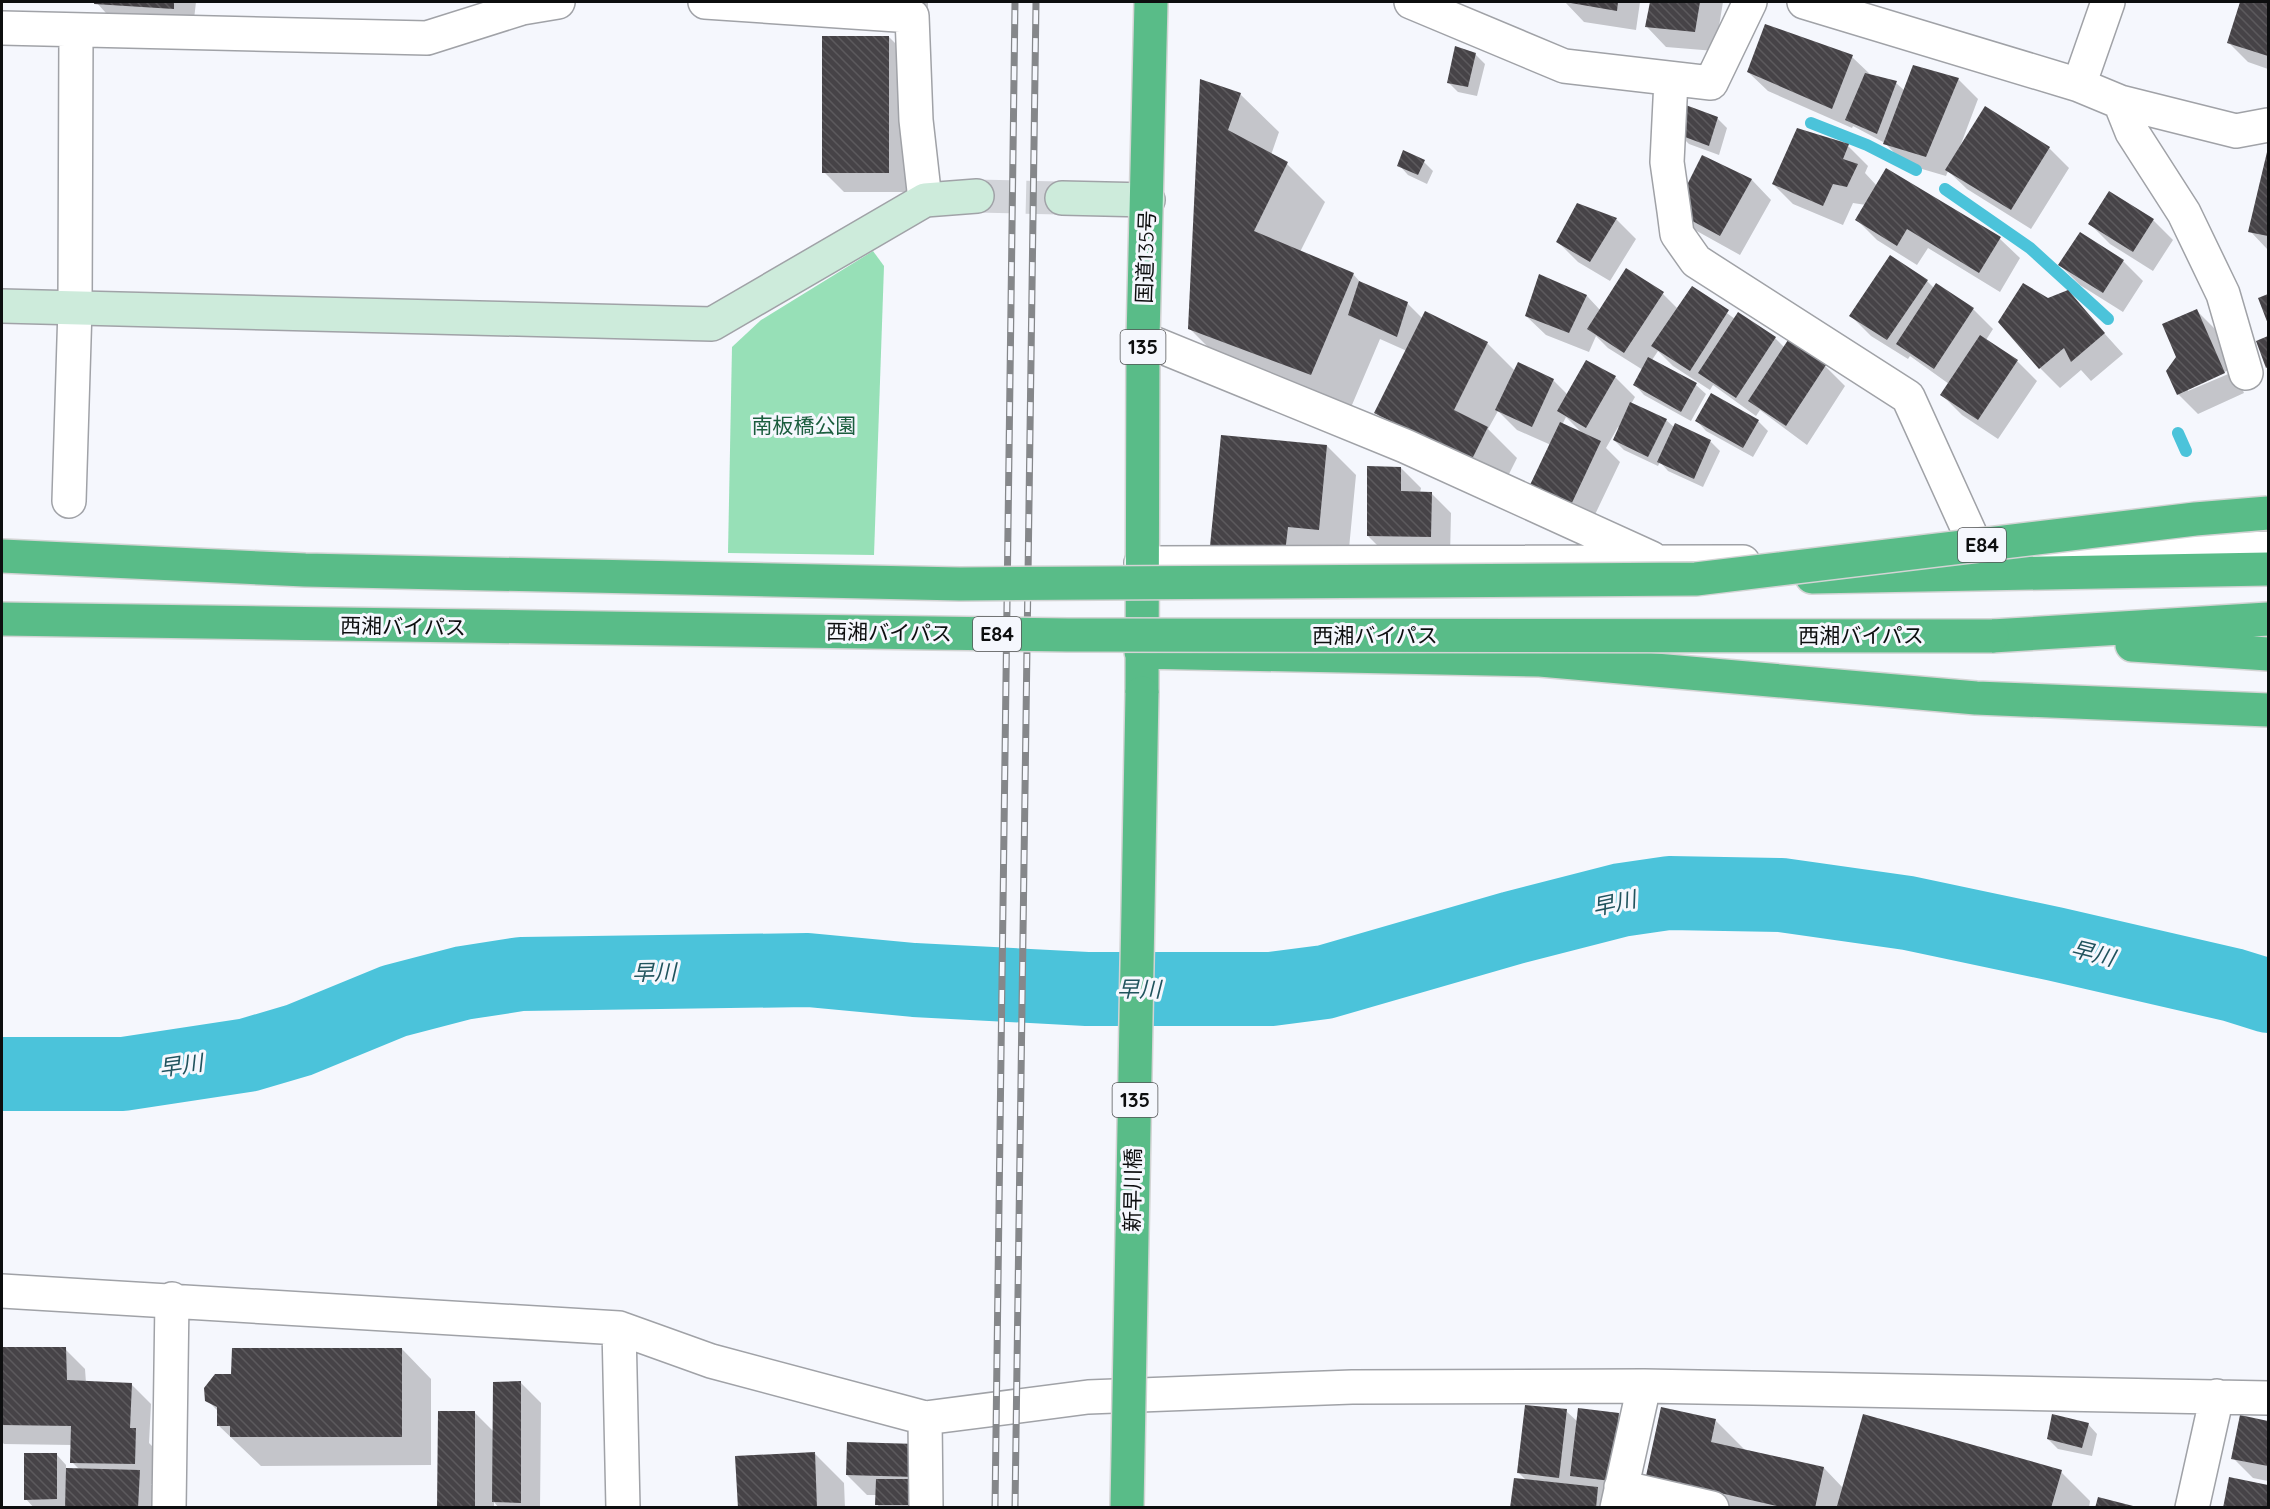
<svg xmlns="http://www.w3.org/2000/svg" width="2270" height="1509" viewBox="0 0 2270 1509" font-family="Quicksand,'Noto Sans JP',sans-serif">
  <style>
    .green { fill: #97e0b7 }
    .shadow { fill: #0003; fill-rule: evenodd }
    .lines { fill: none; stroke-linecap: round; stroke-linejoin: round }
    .stream { stroke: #4bc3da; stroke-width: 12 }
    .river { stroke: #4bc3da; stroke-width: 74 }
    .building { fill: url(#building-back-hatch) }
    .secondary-tunnel { stroke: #d2d4d9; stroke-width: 33; stroke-dasharray: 33 16; stroke-linecap: butt }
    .street-casing { stroke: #a0a2a7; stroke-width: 36 }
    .secondary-casing { stroke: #a0a2a7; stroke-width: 36 }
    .highway-casing { stroke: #d3d4d4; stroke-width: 36 }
    .street { stroke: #fff; stroke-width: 33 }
    .secondary { stroke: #cdebdb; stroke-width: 33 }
    .highway { stroke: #59bc88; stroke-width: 33 }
    .rail-casing { stroke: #85878a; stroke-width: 7 }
    .rail { stroke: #f5f7fd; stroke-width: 4.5; stroke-dasharray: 14; stroke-linecap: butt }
    .highway-bridge-casing { stroke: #d3d4d4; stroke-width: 36; stroke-linecap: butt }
    .highway-bridge { stroke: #59bc88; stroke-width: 33 }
    .labels { text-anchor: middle; stroke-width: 6; stroke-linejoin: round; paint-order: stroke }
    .shield { fill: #f5f7fd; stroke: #535456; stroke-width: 1.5 }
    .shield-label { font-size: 20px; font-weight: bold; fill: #0d0e0f }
    .street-label { font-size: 21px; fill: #0d0e0f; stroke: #f5f7fd }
    .park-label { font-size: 21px; fill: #1b5d3e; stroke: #f5f7fd }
    .water-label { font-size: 22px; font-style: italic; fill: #20535d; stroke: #f5f7fd }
  </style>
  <defs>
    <pattern id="building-back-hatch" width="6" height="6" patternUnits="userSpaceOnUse" patternTransform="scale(1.5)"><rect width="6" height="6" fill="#464347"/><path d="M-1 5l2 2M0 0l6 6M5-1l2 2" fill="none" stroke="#5c5a5d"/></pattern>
  </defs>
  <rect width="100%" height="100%" fill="#f5f7fd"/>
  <path class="green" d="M873 251 884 266 874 555 728 553 732 347 761 320Z"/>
  <path class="shadow" d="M96 2H196L193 28 115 23Z
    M867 2H928V14Z
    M1565 2H1640L1636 30 1584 22Z
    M1651 2H1723L1715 51 1666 47 1647 27Z
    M2242 2H2268V69L2248 62 2228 42Z
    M889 37 909 57 908 192H844L824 172Z
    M1475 54 1485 64 1477 96 1458 92 1449 83Z
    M1852 57 1872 76 1896 83 1905 91 1958 79 1978 99 1958 152 1985 108 2049 148 2069 168 2031 229 1967 189 1948 171 1946 176 1905 164 1885 143 1853 126 1852 128 1768 91 1748 72Z
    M1201 81 1240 94 1279 132 1271 155 1287 164 1325 202 1300 252 1353 274 1362 284 1407 303 1423 319 1426 313 1487 343 1515 371 1553 380 1568 395 1615 377 1635 397 1631 404 1666 420 1675 428 1710 441 1720 451 1703 487 1668 471 1660 462 1658 466 1624 450 1614 440 1620 428 1618 427 1606 448 1620 462 1590 525 1531 487 1551 445 1517 430 1498 411 1488 429 1517 458 1501 490 1405 443 1376 413 1407 351 1380 339 1349 412 1228 367 1190 329ZM1566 417 1582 433 1562 425Z
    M1717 118 1727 128 1719 155 1689 144 1679 134Z
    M1848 146 1868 166 1865 173 1877 186 1887 170 2000 239 2020 258 2000 292 1928 248 1917 265 1877 240 1857 220 1866 205 1853 203 1843 225 1793 204 1773 184Z
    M2268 154V250L2250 231Z
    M1703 157 1752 180 1771 200 1740 255 1695 230 1676 210Z
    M1424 162 1433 171 1427 184 1408 175 1399 165Z
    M1616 219 1636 239 1610 281 1578 262 1558 242Z
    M2153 220 2173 240 2153 271 2110 244 2090 224Z
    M2123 261 2143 281 2123 312 2080 285 2060 265Z
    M1627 270 1663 294 1678 309 1692 288 1735 319 1738 314 1775 338 1785 348 1789 342 1825 366 1845 386 1807 445 1760 410 1756 416 1713 385 1710 390 1673 366 1658 351 1652 360 1696 385 1706 394 1691 421 1644 395 1635 385 1643 370 1608 348 1596 336 1589 352 1546 335 1526 316 1540 276 1587 296 1600 310Z
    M1927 281 1934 288 1973 309 1993 329 1986 340 2017 361 2037 381 1998 439 1962 415 1942 395 1949 384 1910 356 1908 359 1871 336 1851 316Z
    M2067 292 2123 354 2091 381 2081 370 2060 388 2040 368 2047 300Z
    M2196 310 2216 330 2244 393 2198 414 2178 394V357ZM2231 369 2233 372 2188 391V388Z
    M1711 395 1758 421 1768 431 1753 457 1706 431 1697 421Z
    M1327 446 1356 475 1348 559 1241 575 1211 545Z
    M1401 468 1421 488 1420 493H1431L1451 513 1450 556H1388L1368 536Z
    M2 1349H65L85 1369 86 1383 131 1384 151 1404 149 1443 156 1450 154 1484H151L159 1492 158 1508H34L26 1499 57 1455 66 1465V1470H80L72 1462V1445L4 1444 2 1442Z
    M402 1349 431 1379V1465L261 1466 218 1425 219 1412 207 1400 233 1376Z
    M521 1383 541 1403 540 1508H499L494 1502V1508H438L475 1413 494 1432Z
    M1566 1411 1578 1422 1618 1414 1638 1434 1616 1508H1512L1527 1481 1519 1473Z
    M2241 1417 2268 1423V1481L2253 1478 2233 1458Z
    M1716 1421 1745 1450 1824 1468 1843 1488 2061 1472 2090 1501 2089 1508H1690Z
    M2088 1424 2097 1434 2092 1456 2058 1449 2048 1439Z
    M917 1445 919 1508H880L877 1504V1495H867L847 1475Z
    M815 1454 844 1483 845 1508H739Z"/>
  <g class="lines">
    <path class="stream" d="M1811 123 1867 145 1916 170
      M1945 189 2030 248 2108 319
      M2178 433 2186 451"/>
    <path class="river" d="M2 1074H123L248 1055 299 1040 394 1001 463 983 521 974 808 970 914 980 1087 989H1271L1325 982 1512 928 1621 900 1669 893 1781 895 1908 913 2055 944 2233 985 2268 996"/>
  </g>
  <path class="building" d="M94 2H174V9L94 4Z
    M1565 2H1618L1617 11Z
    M1650 2H1700L1695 32 1645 27Z
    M2240 2H2268V56L2227 43Z
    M1765 24 1853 55 1832 109 1747 72Z
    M822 36H889V173H822Z
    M1455 46 1476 53 1468 87 1447 83Z
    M1913 65 1959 78 1926 157 1883 144Z
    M1865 73 1897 81 1877 134 1845 120Z
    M1200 79 1241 93 1228 130 1288 162 1254 231 1354 273 1311 375 1188 329Z
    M1683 104 1718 117 1709 146 1677 134Z
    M1985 106 2050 147 2011 210 1945 170Z
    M1797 128 1849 144 1843 159 1858 164 1847 187 1833 184 1823 206 1772 184Z
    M1403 150 1425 160 1418 175 1397 166Z
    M2267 152H2268V236L2248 232Z
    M1702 155 1752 179 1720 236 1674 211Z
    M1886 168 2001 237 1979 273 1907 229 1897 246 1855 220Z
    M2109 191 2154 219 2133 252 2088 224Z
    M1577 203 1617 218 1590 262 1556 242Z
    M2080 232 2124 260 2103 293 2058 265Z
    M1890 255 1928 280 1887 340 1849 316Z
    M1626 268 1664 292 1624 353 1587 329Z
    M1539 274 1587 295 1569 333 1525 316Z
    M1359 281 1408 302 1397 337 1348 315Z
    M1936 283 1974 308 1934 369 1896 344Z
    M2023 283 2048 298 2068 290 2105 333 2071 362 2064 348 2039 369 1998 322Z
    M1692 286 1729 310 1690 371 1651 346Z
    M2268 294V324L2258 298Z
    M2197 309 2225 373 2177 395 2166 371 2176 357 2162 324Z
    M1425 311 1488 342 1454 410 1488 427 1471 461 1374 413Z
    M1738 312 1776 337 1736 398 1698 373Z
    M1980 335 2018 360 1978 420 1940 395Z
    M2268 336V367L2266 368 2256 341Z
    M1788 340 1826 365 1786 426 1748 401Z
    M1648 357 1697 383 1681 412 1633 385Z
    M1586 360 1616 376 1586 428 1557 411Z
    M1518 362 1554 379 1532 427 1495 410Z
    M1711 393 1759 420 1743 448 1695 421Z
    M1630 402 1667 419 1648 457 1613 440Z
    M1560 422 1601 441 1570 507 1529 487Z
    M1675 423 1711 440 1694 479 1657 462Z
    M1221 435 1327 445 1319 530 1288 527 1285 553 1210 546Z
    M1367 466 1401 467V491L1432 492 1431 537 1367 536Z
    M2 1347H66L67 1380 132 1383 130 1428H136L135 1464 70 1463 71 1426 2 1425Z
    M232 1348H402V1437H230V1426H217V1407L205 1401 204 1388 215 1374H231Z
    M521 1381V1503L492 1502 493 1382Z
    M1525 1405 1567 1409 1559 1478 1517 1473Z
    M1661 1407 1716 1419 1711 1442 1824 1467 1815 1508H1786L1646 1476Z
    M1578 1408 1619 1413 1611 1481 1570 1476Z
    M438 1411H475V1508H437Z
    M1863 1414 2062 1470 2051 1508 1837 1506Z
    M2052 1414 2089 1423 2082 1448 2047 1439Z
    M2240 1415 2268 1421V1466L2231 1459Z
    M847 1442 918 1444 916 1477 846 1475Z
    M815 1452 817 1508H738L735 1456Z
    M24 1453H57V1499L24 1500Z
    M66 1468 140 1470 138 1508H65Z
    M2229 1477 2268 1485V1508H2223Z
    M1514 1478 1598 1487 1596 1508H1510Z
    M876 1479H910V1505H875Z
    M2098 1497 2137 1507V1508H2095Z"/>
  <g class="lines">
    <path class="secondary-tunnel" d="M977 196 1062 198"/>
    <defs>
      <path id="street" d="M705 2 912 16 916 120 925 200
        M1411 2 1564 66 1711 83 1750 2
        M1804 2 2079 85 2120 102 2236 131 2268 125
        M2 28 427 38 522 8 558 2
        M1671 80 1667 162 1674 211 1677 234 1696 261 1908 397 1982 560
        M2079 85 2108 2
        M2120 102 2132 132 2184 213 2223 294 2246 373
        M1143 339 1405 446 1651 558
        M69 501 75 308 76 30
        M2049 557 2268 548
        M1141 563 1743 562
        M2 1291 619 1328 711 1361 925 1418 1088 1397 1352 1387 1644 1386 2268 1398
        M619 1328 623 1508
        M925 1418 926 1508
        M1621 1487 1712 1508
        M169 1508 172 1299
        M1617 1508 1644 1386
        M2192 1508 2217 1396"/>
      <path id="secondary" d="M1062 198 1148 200
        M2 306 712 324 925 200 977 196"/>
      <path id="highway" d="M1812 577 2268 569
        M1992 636 2268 619
        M2132 645 2268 654
        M1141 652 1540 660 1976 698 2268 710
        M1142 693 1143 339 1151 2"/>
    </defs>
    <use href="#street" class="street-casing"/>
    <use href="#secondary" class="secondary-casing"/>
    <use href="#highway" class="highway-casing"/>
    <use href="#street" class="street"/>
    <use href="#secondary" class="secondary"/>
    <use href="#highway" class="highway"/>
    <defs>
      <path id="rail" d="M995 1508 1015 2
        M1015 1508 1036 2"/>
    </defs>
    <use href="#rail" class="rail-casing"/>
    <use href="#rail" class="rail"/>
    <defs>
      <path id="highway-bridge" d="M2 556 305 570 960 584 1696 579 2195 519 2268 513
        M2 619 1068 635 1992 636
        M1127 1508 1142 693"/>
    </defs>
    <use href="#highway-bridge" class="highway-bridge-casing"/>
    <use href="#highway-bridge" class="highway-bridge"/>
  </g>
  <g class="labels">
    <g class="shield">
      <rect x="1120.5" y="330" width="45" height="34" rx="4.5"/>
      <rect x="1958" y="528" width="48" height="34" rx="4.5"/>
      <rect x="973" y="617" width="48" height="34" rx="4.5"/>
      <rect x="1112.5" y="1083" width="45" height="34" rx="4.5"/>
    </g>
    <g class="shield-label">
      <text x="1143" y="354">135</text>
      <text x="1982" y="552">E84</text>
      <text x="997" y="641">E84</text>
      <text x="1135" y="1107">135</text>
    </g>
    <g class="street-label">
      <text transform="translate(1146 257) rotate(-88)" y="7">国道135号</text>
      <text transform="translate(403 627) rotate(1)" y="7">西湘バイパス</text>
      <text transform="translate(889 633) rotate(1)" y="7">西湘バイパス</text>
      <text x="1375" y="643">西湘バイパス</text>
      <text x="1861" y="643">西湘バイパス</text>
      <text transform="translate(1133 1190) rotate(-89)" y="7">新早川橋</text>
    </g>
    <g class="park-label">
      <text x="804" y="433">南板橋公園</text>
    </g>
    <g class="water-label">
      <text transform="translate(1614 903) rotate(-12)" y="8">早川</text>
      <text transform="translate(2093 953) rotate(14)" y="8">早川</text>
      <text transform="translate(654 972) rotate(-1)" y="8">早川</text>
      <text x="1139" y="997">早川</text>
      <text transform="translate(181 1065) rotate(-8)" y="8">早川</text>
    </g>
  </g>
  <rect width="2270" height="1509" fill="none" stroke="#0d0e0f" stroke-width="6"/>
</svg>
